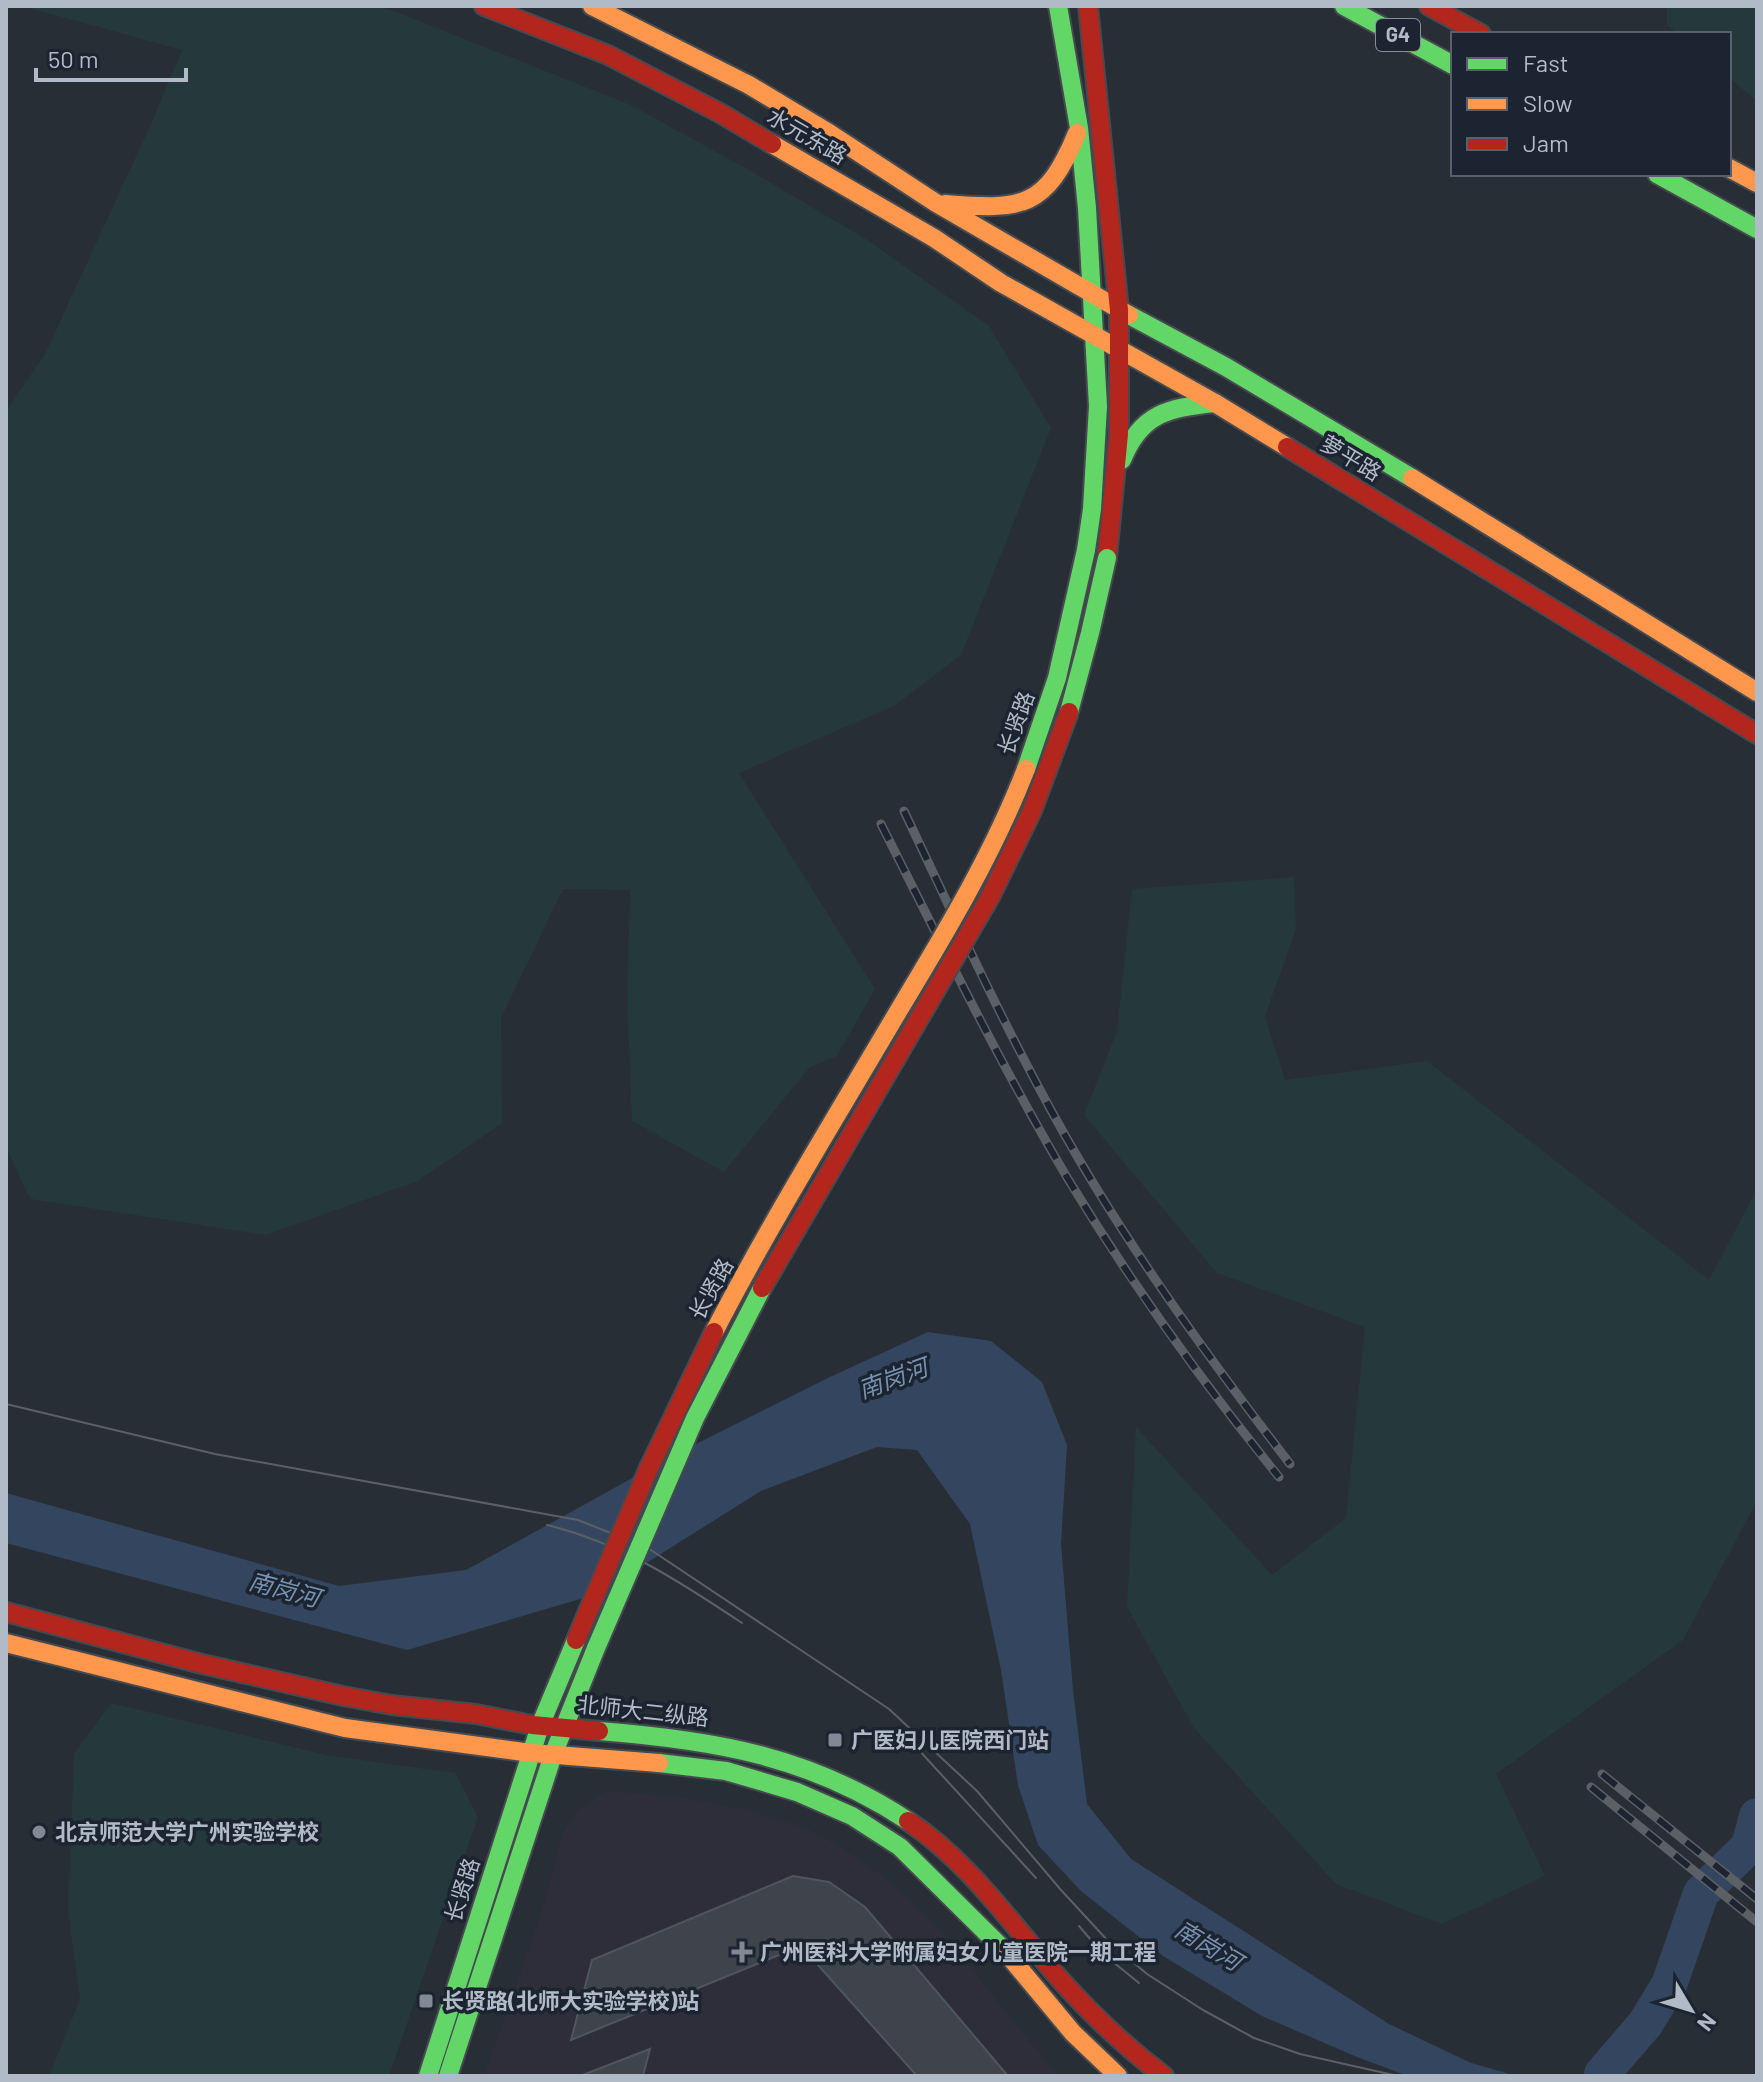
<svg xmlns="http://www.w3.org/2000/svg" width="1763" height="2082" viewBox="0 0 1763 2082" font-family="Barlow,'Noto Sans SC',sans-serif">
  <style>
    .medical { fill: #2e2e3b }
    .green { fill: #25383b }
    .water { fill: #34465f }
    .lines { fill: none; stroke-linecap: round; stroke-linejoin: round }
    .river { stroke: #34465f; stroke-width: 36 }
    .building { fill: #3f444c; stroke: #50555d; stroke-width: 2 }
    .fast-casing { stroke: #464a50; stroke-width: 22 }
    .slow-casing { stroke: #464a50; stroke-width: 22 }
    .jam-casing { stroke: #464a50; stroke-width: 22 }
    .fast { stroke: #63d668; stroke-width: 18 }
    .slow { stroke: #ff974d; stroke-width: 18 }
    .jam { stroke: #b3261e; stroke-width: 18 }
    .tram { stroke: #5b6066; stroke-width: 2 }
    .rail-casing { stroke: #5b6066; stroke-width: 9 }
    .rail { stroke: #1b2430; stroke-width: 6; stroke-dasharray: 18; stroke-linecap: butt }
    .fast-bridge-casing { stroke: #464a50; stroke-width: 22; stroke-linecap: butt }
    .slow-bridge-casing { stroke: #464a50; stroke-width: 22; stroke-linecap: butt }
    .jam-bridge-casing { stroke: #464a50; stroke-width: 22; stroke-linecap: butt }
    .fast-bridge { stroke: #63d668; stroke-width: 18 }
    .slow-bridge { stroke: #ff974d; stroke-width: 18 }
    .jam-bridge { stroke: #b3261e; stroke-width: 18 }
    .poi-dot { fill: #818994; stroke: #1b2430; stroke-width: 3 }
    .labels { text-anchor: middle; stroke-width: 7; stroke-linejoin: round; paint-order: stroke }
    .shield { fill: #1b2430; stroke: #848d9a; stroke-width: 2 }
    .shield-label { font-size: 20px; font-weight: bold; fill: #b1bac7 }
    .street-label { font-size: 22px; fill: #b1bac7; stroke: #1b2430 }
    .poi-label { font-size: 22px; font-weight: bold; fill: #b1bac7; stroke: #1b2430; text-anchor: start }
    .water-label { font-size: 24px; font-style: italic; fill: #7890b0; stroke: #1b2430 }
  </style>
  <rect width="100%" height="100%" fill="#282e35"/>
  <path class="medical" d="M606 1791 682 1797 748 1810 806 1828 844 1849 893 1884 941 1931 1058 2076H484L544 1904 559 1844 566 1827 580 1809Z"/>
  <path class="green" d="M22 6H375L397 12 631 105 749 170 866 239 989 326 1051 428 961 655 894 706 739 773 875 989 837 1056 810 1067 724 1172 632 1121 627 1000 630 890 563 889 501 1018 502 1123 418 1181 265 1235 30 1199 6 1147V411L45 354 152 122 182 50Z
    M1667 6H1757V101L1729 78V34H1678L1667 25Z
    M1294 877 1296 929 1265 1016 1285 1080 1427 1061 1709 1280 1757 1189V1501L1683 1640 1496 1774 1545 1876 1442 1924 1336 1884 1194 1728 1127 1607 1136 1427 1272 1575 1346 1518 1365 1327 1217 1273 1084 1115 1117 1031 1132 889Z
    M111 1703 326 1755 455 1773 478 1817 389 2076H49L80 1999 68 1911 74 1754Z"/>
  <path class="water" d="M928 1332 991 1341 1042 1382 1067 1445 1061 1544 1073 1690 1087 1804 1131 1859 1389 2024 1471 2063 1517 2076H1408L1357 2057 1262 2016 1163 1956 1081 1891 1038 1845 1018 1785 1001 1670 970 1524 917 1450 877 1447 761 1491 597 1594 407 1650 6 1543V1493L339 1586 466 1570 674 1455 830 1377Z"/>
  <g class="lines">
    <path class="river" d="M1602 2074 1645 2024 1669 1985 1701 1893 1749 1846 1757 1816"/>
  </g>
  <path class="building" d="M793 1876 829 1882 865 1907 1008 2076H917L801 1946 571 2040 592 1960Z
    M650 2049 643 2076H580Z"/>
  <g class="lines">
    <defs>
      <path id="fast" d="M1058 6 1079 128 1087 208 1098 406 1092 509 1086 550
        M1344 6 1453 65
        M1657 174 1757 229
        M1129 315 1226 367 1412 478
        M1122 460C1141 413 1168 408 1215 403
        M599 1731C714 1740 810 1756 908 1821
        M659 1763 726 1771 797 1792 852 1816 900 1847 1004 1950
        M428 2076 540 1726 576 1640
        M448 2076 553 1755 596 1648"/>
      <path id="slow" d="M592 6 749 85 829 133 936 203 1129 315
        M772 144 934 238 1001 283 1215 403 1287 447
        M1729 168 1757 183
        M945 204C1022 210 1046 209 1077 133
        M1412 478 1757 692
        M6 1643 345 1728 531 1753 659 1763
        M1004 1950 1073 2033 1118 2076"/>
      <path id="jam" d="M484 6 608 55 720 113 772 144
        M1088 6 1119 310V434L1107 558
        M1429 6 1481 34
        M1287 447 1757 734
        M6 1612 198 1663 343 1696 392 1705 476 1714 532 1725 599 1731
        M908 1821C968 1861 1010 1922 1057 1976 1090 2013 1124 2046 1164 2076"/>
    </defs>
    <use href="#fast" class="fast-casing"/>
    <use href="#slow" class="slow-casing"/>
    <use href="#jam" class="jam-casing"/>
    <use href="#fast" class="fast"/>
    <use href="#slow" class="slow"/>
    <use href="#jam" class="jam"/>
    <path class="tram" d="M6 1404 215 1454 578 1520 648 1548 889 1709 977 1791 1061 1890 1109 1942 1147 1974 1203 2010 1254 2038 1300 2054 1398 2076
      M547 1525C621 1543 679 1581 742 1623
      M917 1748 1036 1878
      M1079 1926 1102 1953 1139 1983"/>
    <defs>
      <path id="rail" d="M904 811C952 912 998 1014 1052 1112 1120 1236 1204 1352 1290 1464
        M881 824C941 943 1000 1064 1068 1179 1131 1283 1202 1382 1279 1477
        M1602 1774 1757 1899
        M1591 1787 1757 1922"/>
    </defs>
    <use href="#rail" class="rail-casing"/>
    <use href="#rail" class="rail"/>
    <defs>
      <path id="fast-bridge" d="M1069 712 1090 633 1107 558
        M1026 769 1057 678 1086 550
        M596 1648 695 1418 762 1288"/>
      <path id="slow-bridge" d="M714 1332C771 1222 836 1117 899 1010 946 932 993 854 1026 769"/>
      <path id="jam-bridge" d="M762 1288 990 897 1032 811 1069 712
        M576 1640 648 1470 714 1332"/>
    </defs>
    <use href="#fast-bridge" class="fast-bridge-casing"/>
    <use href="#slow-bridge" class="slow-bridge-casing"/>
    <use href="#jam-bridge" class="jam-bridge-casing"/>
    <use href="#fast-bridge" class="fast-bridge"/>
    <use href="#slow-bridge" class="slow-bridge"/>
    <use href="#jam-bridge" class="jam-bridge"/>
  </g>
  <g class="poi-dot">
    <rect x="827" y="1732" width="16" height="16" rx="4"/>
    <circle cx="39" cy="1832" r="8"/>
    <path d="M738 1940h8v8h8v8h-8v8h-8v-8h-8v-8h8z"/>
    <rect x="418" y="1993" width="16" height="16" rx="4"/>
  </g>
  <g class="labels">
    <rect class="shield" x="1376" y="19" width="44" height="32" rx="6"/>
    <g class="shield-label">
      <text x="1398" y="42">G4</text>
    </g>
    <g class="street-label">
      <text transform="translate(807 136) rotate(30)" y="8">水元东路</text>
      <text transform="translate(1351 458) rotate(31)" y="8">萝平路</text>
      <text transform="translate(1016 723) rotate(-70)" y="8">长贤路</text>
      <text transform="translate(711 1289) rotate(-61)" y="8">长贤路</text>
      <text transform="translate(643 1711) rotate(6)" y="8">北师大二纵路</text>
      <text transform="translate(462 1890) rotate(-72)" y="8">长贤路</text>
    </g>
    <g class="poi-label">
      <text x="851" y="1748">广医妇儿医院西门站</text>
      <text x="55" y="1840">北京师范大学广州实验学校</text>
      <text x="760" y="1960">广州医科大学附属妇女儿童医院一期工程</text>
      <text x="442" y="2009">长贤路(北师大实验学校)站</text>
    </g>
    <g class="water-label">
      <text transform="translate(893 1379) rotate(-20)" y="8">南岗河</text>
      <text transform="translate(284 1590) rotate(15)" y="8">南岗河</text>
      <text transform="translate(1208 1946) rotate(31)" y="8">南岗河</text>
    </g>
  </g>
  <rect width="1763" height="2082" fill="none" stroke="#b1bac7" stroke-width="16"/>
  <rect x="1451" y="32" width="280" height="144" fill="#1b2430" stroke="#57606c" stroke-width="2"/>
  <rect x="1467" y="58" width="40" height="12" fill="#63d668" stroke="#57606c" stroke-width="2"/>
  <text x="1523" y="72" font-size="24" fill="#b1bac7">Fast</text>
  <rect x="1467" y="98" width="40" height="12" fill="#ff974d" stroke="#57606c" stroke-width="2"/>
  <text x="1523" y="112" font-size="24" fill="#b1bac7">Slow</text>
  <rect x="1467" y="138" width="40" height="12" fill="#b3261e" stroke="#57606c" stroke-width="2"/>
  <text x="1523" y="152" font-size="24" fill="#b1bac7">Jam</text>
  <g transform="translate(1691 2010) rotate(128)" stroke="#1b2430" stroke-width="6" paint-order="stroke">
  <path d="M0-6L14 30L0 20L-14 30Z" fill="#b1bac7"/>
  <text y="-12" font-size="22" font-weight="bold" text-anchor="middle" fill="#b1bac7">N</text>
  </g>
  <path d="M36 68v12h150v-12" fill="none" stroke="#b1bac7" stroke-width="4"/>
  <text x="48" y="68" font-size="24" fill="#b1bac7" stroke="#1b2430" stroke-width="6" paint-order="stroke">50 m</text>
</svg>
